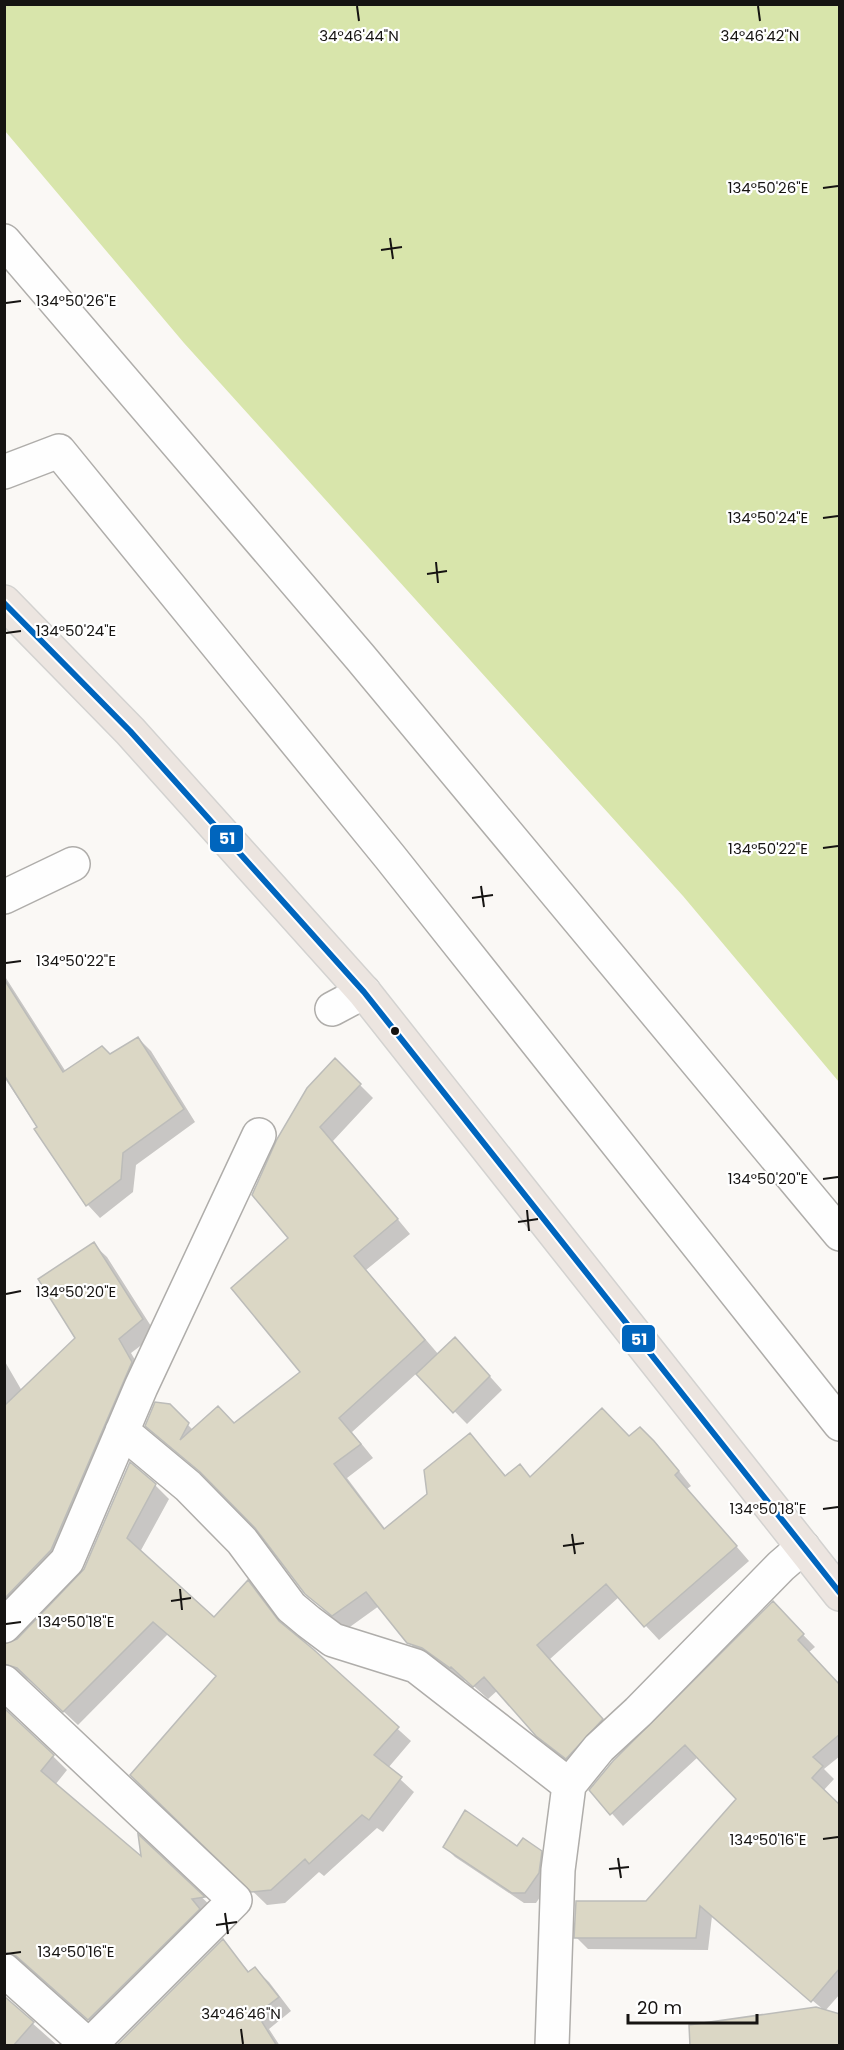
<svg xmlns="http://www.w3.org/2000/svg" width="844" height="2050" viewBox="0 0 844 2050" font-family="Poppins,sans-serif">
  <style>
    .water { fill: #d8e5ab }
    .shadow { fill: #0003 }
    .building { fill: #dbd7c5; stroke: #bcbcb9; stroke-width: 1.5 }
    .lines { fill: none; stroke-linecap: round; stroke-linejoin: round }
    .street-casing { stroke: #afadaa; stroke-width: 36 }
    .primary-casing { stroke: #d3d2d0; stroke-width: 36 }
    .street { stroke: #fefefe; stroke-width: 33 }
    .primary { stroke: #ece5e0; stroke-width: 33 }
    .bus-1-casing { stroke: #fff; stroke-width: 10 }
    .bus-1 { stroke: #0065bd; stroke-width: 6 }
    .ticks { fill: none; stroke: #161412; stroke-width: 2 }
    .bus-dot { fill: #161412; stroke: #fff; stroke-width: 2 }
    .ticks-label { font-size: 15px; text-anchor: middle; fill: #161412; stroke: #fff; stroke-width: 4.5; stroke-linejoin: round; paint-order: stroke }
    .line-badge { stroke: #fff; stroke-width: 2 }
    .badge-label { font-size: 16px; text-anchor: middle; font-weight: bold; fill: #fff }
  </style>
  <rect width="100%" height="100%" fill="#faf8f5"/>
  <path class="water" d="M4 5H839V1082L683 896 184 343 5 131Z"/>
  <path class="shadow" d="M4 975 66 1072 110 1056 138 1038 151 1051 195 1122 136 1165 133 1192 100 1218 88 1205 4 1077Z
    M335 1060 373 1098 333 1141 410 1234 366 1270 439 1355 468 1352 502 1390 467 1424 417 1373 352 1432 373 1458 347 1478 386 1530 429 1495 470 1435 507 1477 520 1466 531 1478 630 1438 640 1429 667 1456 691 1486 687 1489 749 1561 659 1640 619 1597 550 1659 615 1733 580 1771 551 1749 498 1690 488 1699 466 1679 464 1681 437 1661 422 1657 379 1606 347 1629 336 1621 306 1593 257 1527 214 1484 147 1425 169 1406 193 1430 234 1425 302 1372 290 1238Z
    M93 1244 107 1257 156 1334 131 1353 145 1377 64 1564 4 1626V1360L22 1391 76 1338Z
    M155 1485 169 1499 140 1552 214 1619 248 1583 287 1629 411 1741 388 1768 414 1792 383 1832 377 1828 324 1876 319 1872 285 1903 267 1905 145 1788 218 1677 168 1634 78 1725 32 1682 23 1677H12L4 1682V1646L18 1641 82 1575Z
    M773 1604 815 1647 808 1653 840 1686V1756L824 1769 834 1779 823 1791 840 1807V1994L825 2011 712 1916 708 1950 588 1949 576 1937 647 1903 738 1799 698 1757 623 1826 591 1790Z
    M4 1708 67 1770 55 1785 143 1860 140 1838 216 1911 103 2033 32 1969 23 1965H13L4 1970Z
    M445 1847 518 1848 541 1852 551 1863 549 1884 536 1903H524L455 1857Z
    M223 1941 250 1973 255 1969 269 1982 291 2011 269 2029 280 2046H118Z
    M4 1998 58 2046H4Z"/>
  <path class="building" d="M4 979 63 1072 102 1046 110 1054 138 1037 184 1109 123 1153 121 1179 86 1206 34 1129 37 1127 4 1075Z
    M335 1058 361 1084 320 1127 398 1219 354 1256 425 1340 339 1418 361 1444 334 1464 384 1529 427 1494 424 1470 470 1433 505 1476 520 1464 530 1477 602 1408 629 1436 640 1427 654 1441 679 1471 675 1475 737 1546 644 1627 606 1584 537 1645 603 1719 566 1759 536 1736 484 1677 473 1687 451 1667 450 1668 422 1648 407 1643 366 1592 332 1616 321 1607 305 1594 255 1528 200 1472 145 1426 155 1402 170 1404 189 1423 180 1440 218 1406 234 1423 300 1372 231 1288 288 1238 252 1195 277 1139 307 1088Z
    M94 1242 143 1319 119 1339 132 1362 51 1550 4 1599V1406L75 1338 38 1279Z
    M455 1337 490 1376 453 1413 416 1374Z
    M130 1462 156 1484 127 1538 214 1617 248 1580 279 1621 313 1649 399 1727 374 1755 402 1777 369 1820 362 1815 309 1864 305 1859 271 1890 251 1892 130 1775 216 1676 153 1622 63 1712 17 1668 4 1664V1644L17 1639 84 1569Z
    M773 1601 804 1634 798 1640 840 1685V1734L813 1757 823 1766 812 1778 840 1805V1968L811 2002 700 1906 696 1938H574L576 1901H646L736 1799 685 1745 610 1815 589 1790 613 1761Z
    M4 1708 54 1755 41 1771 141 1856 138 1834 205 1897 192 1899 200 1909 88 2020 16 1956 4 1952Z
    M465 1810 517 1846 523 1838 542 1851 539 1873 525 1893H512L443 1847Z
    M223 1939 248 1972 255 1967 279 1997 257 2014 277 2046H116Z
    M4 1996 34 2022 13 2046H4Z
    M816 2007 840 2014V2046H690L689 2025Z"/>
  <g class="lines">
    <defs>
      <path id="street" d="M4 241 360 657 840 1234
        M4 472 59 451 390 857 840 1424
        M4 897 73 864
        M332 1009 364 992
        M122 1431 188 1486 242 1541 291 1607 309 1622 333 1640 416 1666 569 1785
        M4 1626 67 1561 141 1387 259 1135
        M4 1682 235 1900 89 2046
        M4 1970 89 2046
        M552 2046 558 1870 569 1785 599 1748 638 1712 781 1566 803 1547"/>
      <path id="primary" d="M4 602 130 731 364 992 840 1594"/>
    </defs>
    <use href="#street" class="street-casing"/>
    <use href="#primary" class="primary-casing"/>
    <use href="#street" class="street"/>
    <use href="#primary" class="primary"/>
    <defs>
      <path id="bus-1" d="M4 603 130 731 364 992 840 1593"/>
    </defs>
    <use href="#bus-1" class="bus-1-casing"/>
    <use href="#bus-1" class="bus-1"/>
  </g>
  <path class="ticks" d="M357 6 359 21M758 6 760 21M823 188 838 186M390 238 393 259M381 250 402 247M6 303 21 301M823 518 838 516M436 562 438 583M427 574 447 571M6 633 21 631M823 848 838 846M481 886 484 907M472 898 493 895M6 963 21 961M823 1179 838 1177M527 1210 529 1231M518 1222 538 1219M6 1294 21 1291M823 1509 838 1507M572 1534 575 1554M563 1546 584 1543M180 1589 182 1610M171 1601 191 1598M6 1624 21 1622M823 1839 838 1837M618 1858 621 1878M609 1869 629 1867M225 1913 228 1934M216 1925 237 1922M6 1954 21 1952M241 2029 243 2044"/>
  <circle class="bus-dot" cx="395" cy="1031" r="5"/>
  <g class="ticks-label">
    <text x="359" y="41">34°46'44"N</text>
    <text x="760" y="41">34°46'42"N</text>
    <text x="768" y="193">134°50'26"E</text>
    <text x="76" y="306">134°50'26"E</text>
    <text x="768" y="523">134°50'24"E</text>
    <text x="76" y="636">134°50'24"E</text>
    <text x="768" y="854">134°50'22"E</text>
    <text x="76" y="966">134°50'22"E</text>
    <text x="768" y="1184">134°50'20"E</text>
    <text x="76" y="1297">134°50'20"E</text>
    <text x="768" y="1514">134°50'18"E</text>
    <text x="76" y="1627">134°50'18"E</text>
    <text x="768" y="1845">134°50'16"E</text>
    <text x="76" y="1957">134°50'16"E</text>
    <text x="241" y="2019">34°46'46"N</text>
  </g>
  <g class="line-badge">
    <rect x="209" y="824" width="35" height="29" rx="6" fill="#0065bd"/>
    <rect x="621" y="1324" width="35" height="29" rx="6" fill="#0065bd"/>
  </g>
  <g class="badge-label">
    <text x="227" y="844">51</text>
    <text x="639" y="1345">51</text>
  </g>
  <rect width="844" height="2050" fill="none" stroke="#161412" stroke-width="12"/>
  <path d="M628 2014v9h129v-9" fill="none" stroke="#161412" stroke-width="3"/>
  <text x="637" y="2014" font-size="18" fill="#161412" stroke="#ffffff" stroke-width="4.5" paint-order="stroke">20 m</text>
</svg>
